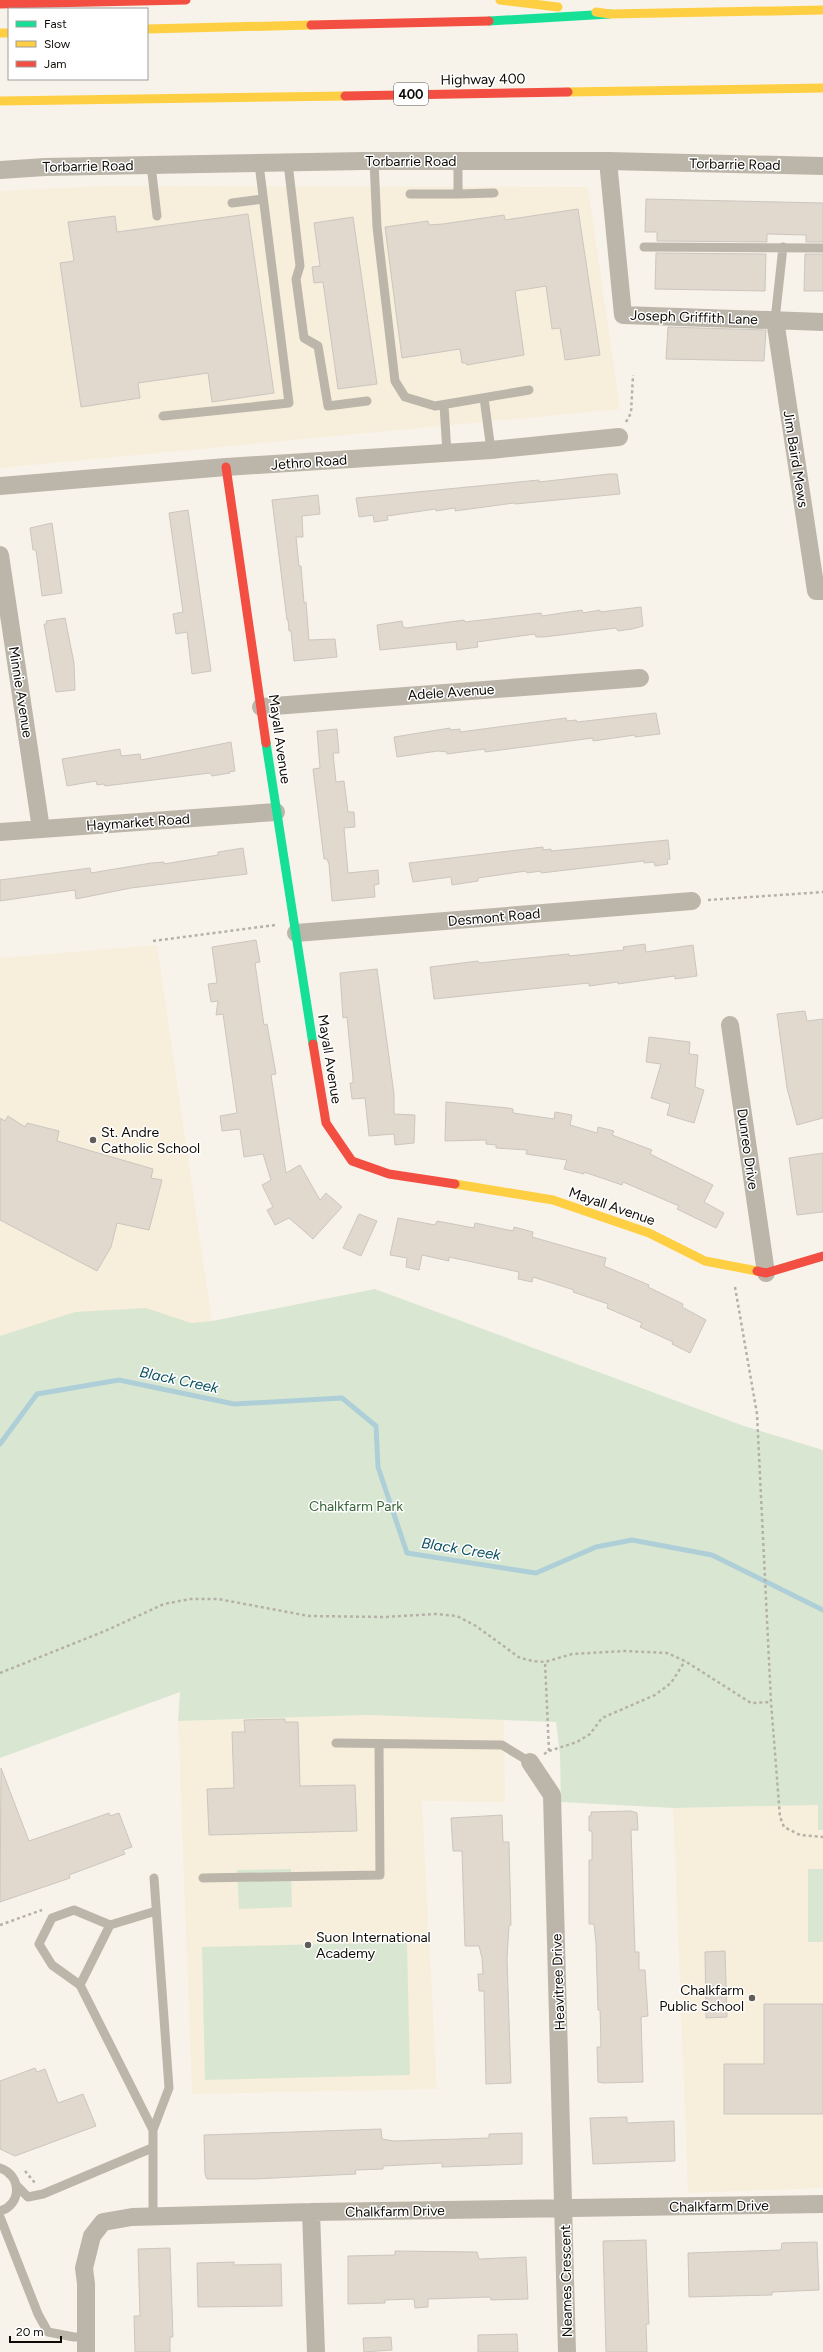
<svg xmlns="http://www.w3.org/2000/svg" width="823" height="2352" viewBox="0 0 823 2352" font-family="Figtree,sans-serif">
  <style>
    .built { fill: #f7eedc }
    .green { fill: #d9e7d2 }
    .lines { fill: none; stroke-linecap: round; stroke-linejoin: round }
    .stream { stroke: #aecfd7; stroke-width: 5 }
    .building { fill: #e1d8ce; stroke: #cbc6bf }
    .path { stroke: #b6b1a8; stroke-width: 2.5; stroke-dasharray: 3 3; stroke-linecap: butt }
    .lane { stroke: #bcb6aa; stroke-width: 9 }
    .street { stroke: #bcb6aa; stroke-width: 18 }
    .fast { stroke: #16e098; stroke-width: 9 }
    .slow { stroke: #ffcf43; stroke-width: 9 }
    .jam { stroke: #f24e42; stroke-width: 9 }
    .poi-dot { fill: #605c56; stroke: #fff; stroke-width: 1.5 }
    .labels { text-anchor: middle; stroke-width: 3; stroke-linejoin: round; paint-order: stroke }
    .shield { fill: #fff; stroke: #565451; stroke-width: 1 }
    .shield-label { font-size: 13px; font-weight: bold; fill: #0e0b06 }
    .street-label { font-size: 14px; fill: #0e0b06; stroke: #fff }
    .poi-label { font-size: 14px; fill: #0e0b06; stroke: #fff; text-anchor: start }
    .park-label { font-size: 14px; fill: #366236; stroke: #fff }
    .water-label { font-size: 15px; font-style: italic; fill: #0e5363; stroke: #fff }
  </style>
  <rect width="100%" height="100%" fill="#f8f3ea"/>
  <path class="built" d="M104 186 588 187 620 409 0 468V191Z
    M157 945 212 1321 44 1335 0 1357V958Z
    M367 1715 504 1720 505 1802 422 1801 437 2089 192 2094 178 1721Z
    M823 1805V2188L688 2193 673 1808Z"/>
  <path class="green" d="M375 1289 744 1426 823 1450V1830H818V1805L673 1808 561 1802 560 1755 556 1722 367 1715 178 1721 180 1692 0 1758V1336L75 1312 146 1308 191 1323 212 1321Z
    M291 1869 292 1907 239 1909 237 1870Z
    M808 1869H823V1942H808Z
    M407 1942 410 2075 205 2080 202 1947Z"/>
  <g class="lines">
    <path class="stream" d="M0 1444 37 1394 119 1380 234 1404 342 1398 376 1426 378 1467 407 1553 536 1573 596 1547 632 1540 712 1555 823 1610"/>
  </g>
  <path class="building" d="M646 199 823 203V242H806V235L767 234V242L657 241V232H645Z
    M578 209 600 355 565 360 560 328 552 329 546 286 515 291 524 355 467 365 466 363H462L460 349 402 358 385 227 428 221 429 225 443 224 504 215 505 220Z
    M248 214 274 393 212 402 208 373 138 383 140 398 81 407 60 263 74 261 68 222 115 216 117 232Z
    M353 217 377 384 338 389 323 282 314 283 312 267 320 266 314 223Z
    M656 253 766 254 765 291 655 289Z
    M805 254H823V291H804Z
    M668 327 766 330 764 361 666 359Z
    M609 474H617L620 494 515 504 514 503 455 511V508L436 511V509L387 516 388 520 374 522 373 515 359 517 356 498 539 480V482Z
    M318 495 320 514 302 516 303 537H296L299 566H301L304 603 306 602 309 640 335 639 337 657 294 661 291 631H289L288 620H287L272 500Z
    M188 510 211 671 192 674 187 632 176 634 173 614 183 612 169 513Z
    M52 523 62 593 42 596 36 550H33L30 528Z
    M641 607 643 626 632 629 618 631 616 628 544 637H536L535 634 477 642 478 647 457 650 456 642 380 650 377 625 402 621 403 627 406 628 464 620 465 622 541 613 542 616 582 610 583 613 600 610V612Z
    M65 618 74 663 75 690 56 692 44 624H47L46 621Z
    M656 713 660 734 635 737V735L593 741V738L485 752V749L447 754V752L438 751 397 757 394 737 450 728V730L460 729V732L566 718 567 721 576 720 577 722Z
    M337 729 339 753H333L336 782 344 781 348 812H354L355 827 344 828 348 873 378 870 379 884 374 885 375 897 332 901 329 864 327 859H324L313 769 320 768 317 731Z
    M231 742 235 771 229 772 230 773 212 776 210 773 105 786 104 784 97 785 96 781 67 786 62 759 120 749 121 756 140 754 141 760Z
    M668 840 670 859 667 860 668 864 655 866 654 862 644 863V861L541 873V871L527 873 526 871 478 878V881L452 885 451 877 413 882 409 863 543 847V850L551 849V851Z
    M243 848 247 874 131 888 76 899 75 890 0 901V880L90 868 91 873 151 863 164 862V864L218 855V852Z
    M256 940 260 962 255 963 264 1025 267 1024 276 1074 271 1075 286 1173 300 1165 320 1200 326 1193 342 1207 313 1239 289 1218 275 1225 267 1210 273 1207 262 1185 271 1180 263 1154 244 1157 240 1129 222 1131 220 1116 237 1113 223 1014 216 1015 218 1001 211 1002 208 984 217 983 212 947Z
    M645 944 646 952 693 945 697 976 675 979V976L618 984V982L589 986V983L434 999 430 967 478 961 479 963 569 954V956L624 950 623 947Z
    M377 969 394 1094V1114L415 1115 414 1143 395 1145 394 1134 369 1136 365 1098 352 1099 350 1083H353V1079L347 1017 343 1018 340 973Z
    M805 1011 807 1021 823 1019V1118L797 1125 787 1088 777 1014Z
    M649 1037 690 1042 689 1054 698 1055 695 1087 704 1090 694 1123 667 1115 670 1104 651 1098 661 1064 646 1062Z
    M446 1102 508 1108 513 1109V1113L554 1119 555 1112 572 1115 570 1125 597 1133 598 1127 614 1131 612 1135 652 1150 650 1154 713 1185 704 1202 724 1213 716 1228 677 1209 679 1206 623 1182 622 1185 584 1172V1174L564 1169 567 1160 526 1154 527 1150 496 1148V1145L486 1144V1140L445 1141Z
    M8 1116 25 1127 27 1123 59 1131 57 1141 153 1169 151 1178 162 1180 149 1230 117 1223 111 1247 97 1271 0 1220V1118L5 1121Z
    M823 1153V1212L797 1215 789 1158Z
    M359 1214 377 1221 361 1256 343 1248Z
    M398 1218 435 1225 437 1221 474 1228 475 1223 513 1231 514 1227 533 1232 532 1237 606 1258 604 1266 649 1285 648 1287 683 1304 682 1307 706 1320 690 1353 672 1344 673 1342 640 1327 642 1323 607 1308 608 1304 573 1292 574 1290 533 1277 532 1282 518 1279 519 1272 449 1257V1261L422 1255 419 1270 406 1267 407 1258 390 1255Z
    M285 1719V1722H298L300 1786 355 1785 357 1831 209 1835 207 1789 234 1788 232 1732H245L244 1720Z
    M1 1768 29 1841 109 1813 110 1816 119 1813 132 1847 123 1850 125 1854 69 1875 70 1878 0 1902Z
    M631 1811 637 1813 638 1830H631L635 1952H639V1970H645L647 2001 648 2016 641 2017 643 2082 603 2083 598 2082 597 2047H601L600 2010H598L596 1943 594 1924H589V1860H592V1831H589V1816H591V1812Z
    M502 1815 503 1842H509L511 1925 509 1926 507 1958 511 2083 486 2084 484 1991H479L478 1974H483L482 1958 479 1946H465L462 1851H453L451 1818Z
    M725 1951 727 2017 706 2018 705 1952Z
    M764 2004H823V2114H724V2064H764Z
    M35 2068 37 2072 45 2069 58 2103 83 2094 96 2126 15 2156 0 2149V2081Z
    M627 2117V2123L674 2121 675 2161 593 2164 590 2118Z
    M381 2129 382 2139 394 2141 489 2138V2134L522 2133V2164L442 2167V2163L383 2166V2169L355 2170 356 2174 254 2179H207L205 2174 204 2135Z
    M646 2240 649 2324H646L647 2352H606L603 2241Z
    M817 2242 819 2290 772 2292V2295L689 2297 688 2253 781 2250 782 2243Z
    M170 2248 173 2337H170V2352H135L134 2316H140L138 2249Z
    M395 2251 477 2252 479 2259 526 2257 528 2299 491 2300 490 2297 428 2299V2307L415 2308 414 2299 385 2300V2303L348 2304V2256L395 2255Z
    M234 2262V2265L281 2264 282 2306 198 2307 197 2263Z
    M517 2334 518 2352H478V2335Z
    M391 2337 392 2350 364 2352 363 2338Z"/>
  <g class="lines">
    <path class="path" d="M626 422 631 413 633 375
      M708 900 823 892
      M153 941 275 925
      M735 1287 757 1414 771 1702 780 1817 784 1827 800 1835 823 1837
      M0 1673 105 1631 164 1604 190 1599H218L309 1616 384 1617 436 1614 457 1616 476 1626 520 1658 533 1661 545 1662 572 1654 625 1651 667 1653 685 1661 751 1703 771 1702
      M549 1751 577 1742 590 1734 602 1718 655 1695 671 1683 685 1661
      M544 1754 549 1751 545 1662
      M0 1925 42 1910
      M25 2171 35 2183"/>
    <path class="lane" d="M374 161 377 227 395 381 405 397 435 406 529 390
      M458 161V194L494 193
      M288 163 300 266 296 279 304 338 318 346 328 406 367 401
      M151 165 157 216
      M410 194H458
      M232 203 263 199
      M644 247 823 248
      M775 320 783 247
      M484 398 491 450
      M444 405 447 453
      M163 416 289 403 259 164
      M336 1743 502 1745 530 1762
      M203 1878 380 1875 379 1744
      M80 1985 52 1965 39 1944 52 1918 74 1910 110 1925
      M153 2130 80 1985 110 1925 156 1911
      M0 2168C22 2175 22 2205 0 2211
      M17 2186 28 2197 43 2194 152 2148
      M0 2217 38 2314 48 2332 74 2337H86
      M153 2218V2130L169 2088 154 1878"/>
    <path class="street" d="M608 161 623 315 823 322
      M0 170 45 167 363 161H608L823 166
      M775 320 816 591H823
      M0 486 226 467 491 450 619 437
      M0 555 41 829
      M261 707 640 678
      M0 832 276 812
      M296 933 692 901
      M730 1025 766 1273
      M530 1762 552 1795 567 2352
      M311 2212 316 2352
      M86 2352V2284L84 2268 92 2236 103 2222 132 2217 311 2212 823 2204"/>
    <path class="fast" d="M489 21 610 14
      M266 743 313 1044"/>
    <path class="slow" d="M500 0 558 7
      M596 12 610 14 823 10
      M147 29 311 25
      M0 33H9
      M568 92 823 88
      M0 101 345 96
      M455 1184 553 1200 649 1233 705 1261 757 1271"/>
    <path class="jam" d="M0 4 186 0
      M311 25 489 21
      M345 96 568 92
      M226 467 266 743
      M313 1044 326 1123 352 1161 389 1174 455 1184
      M757 1271 766 1273 823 1256"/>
  </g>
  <g class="poi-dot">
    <circle cx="93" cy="1140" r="4"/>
    <circle cx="308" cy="1945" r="4"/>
    <circle cx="752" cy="1998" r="4"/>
  </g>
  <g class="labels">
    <rect class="shield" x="394" y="83" width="34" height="22" rx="3"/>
    <g class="shield-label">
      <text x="411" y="99">400</text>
    </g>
    <g class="street-label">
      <text transform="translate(483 79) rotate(-1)" y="5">Highway 400</text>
      <text x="411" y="166">Torbarrie Road</text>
      <text transform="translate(735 164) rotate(1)" y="5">Torbarrie Road</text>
      <text transform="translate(88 166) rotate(-1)" y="5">Torbarrie Road</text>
      <text transform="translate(694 317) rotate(2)" y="5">Joseph Griffith Lane</text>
      <text transform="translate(796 459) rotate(81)" y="5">Jim Baird Mews</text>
      <text transform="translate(309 462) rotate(-4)" y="5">Jethro Road</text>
      <text transform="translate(21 692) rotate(81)" y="5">Minnie Avenue</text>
      <text transform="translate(451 692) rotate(-4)" y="5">Adele Avenue</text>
      <text transform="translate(280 739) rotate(82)" y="5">Mayall Avenue</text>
      <text transform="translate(138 822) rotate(-4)" y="5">Haymarket Road</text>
      <text transform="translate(494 917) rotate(-5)" y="5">Desmont Road</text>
      <text transform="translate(330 1059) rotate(81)" y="5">Mayall Avenue</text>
      <text transform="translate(748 1149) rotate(82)" y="5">Dunreo Drive</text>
      <text transform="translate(612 1206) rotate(19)" y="5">Mayall Avenue</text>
      <text transform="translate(558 1982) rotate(-92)" y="5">Heavitree Drive</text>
      <text transform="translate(719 2206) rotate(-1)" y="5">Chalkfarm Drive</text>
      <text transform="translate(395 2211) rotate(-1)" y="5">Chalkfarm Drive</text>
      <text transform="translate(566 2281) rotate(-91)" y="5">Neames Crescent</text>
    </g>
    <g class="poi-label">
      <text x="101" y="1137">St. Andre<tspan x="101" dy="16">Catholic School</tspan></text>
      <text x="316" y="1942">Suon International<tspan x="316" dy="16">Academy</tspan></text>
      <text x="744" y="1995" text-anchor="end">Chalkfarm<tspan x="744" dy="16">Public School</tspan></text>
    </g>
    <g class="park-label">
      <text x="356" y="1511">Chalkfarm Park</text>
    </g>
    <g class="water-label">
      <text transform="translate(179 1380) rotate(12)" y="5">Black Creek</text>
      <text transform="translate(461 1549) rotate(9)" y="5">Black Creek</text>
    </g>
  </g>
  <rect x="8" y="8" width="140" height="72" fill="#ffffff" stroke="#9f9d9b"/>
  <rect x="16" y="21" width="20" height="6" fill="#16e098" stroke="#9f9d9b"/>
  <text x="44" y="28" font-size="12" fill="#0e0b06">Fast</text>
  <rect x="16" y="41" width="20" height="6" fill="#ffcf43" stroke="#9f9d9b"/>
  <text x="44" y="48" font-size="12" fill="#0e0b06">Slow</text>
  <rect x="16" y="61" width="20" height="6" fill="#f24e42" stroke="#9f9d9b"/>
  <text x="44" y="68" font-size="12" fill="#0e0b06">Jam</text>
  <path d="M10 2336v6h51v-6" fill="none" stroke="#0e0b06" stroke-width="2"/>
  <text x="16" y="2336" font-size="12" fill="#0e0b06" stroke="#ffffff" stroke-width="3" paint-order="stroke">20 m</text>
</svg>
